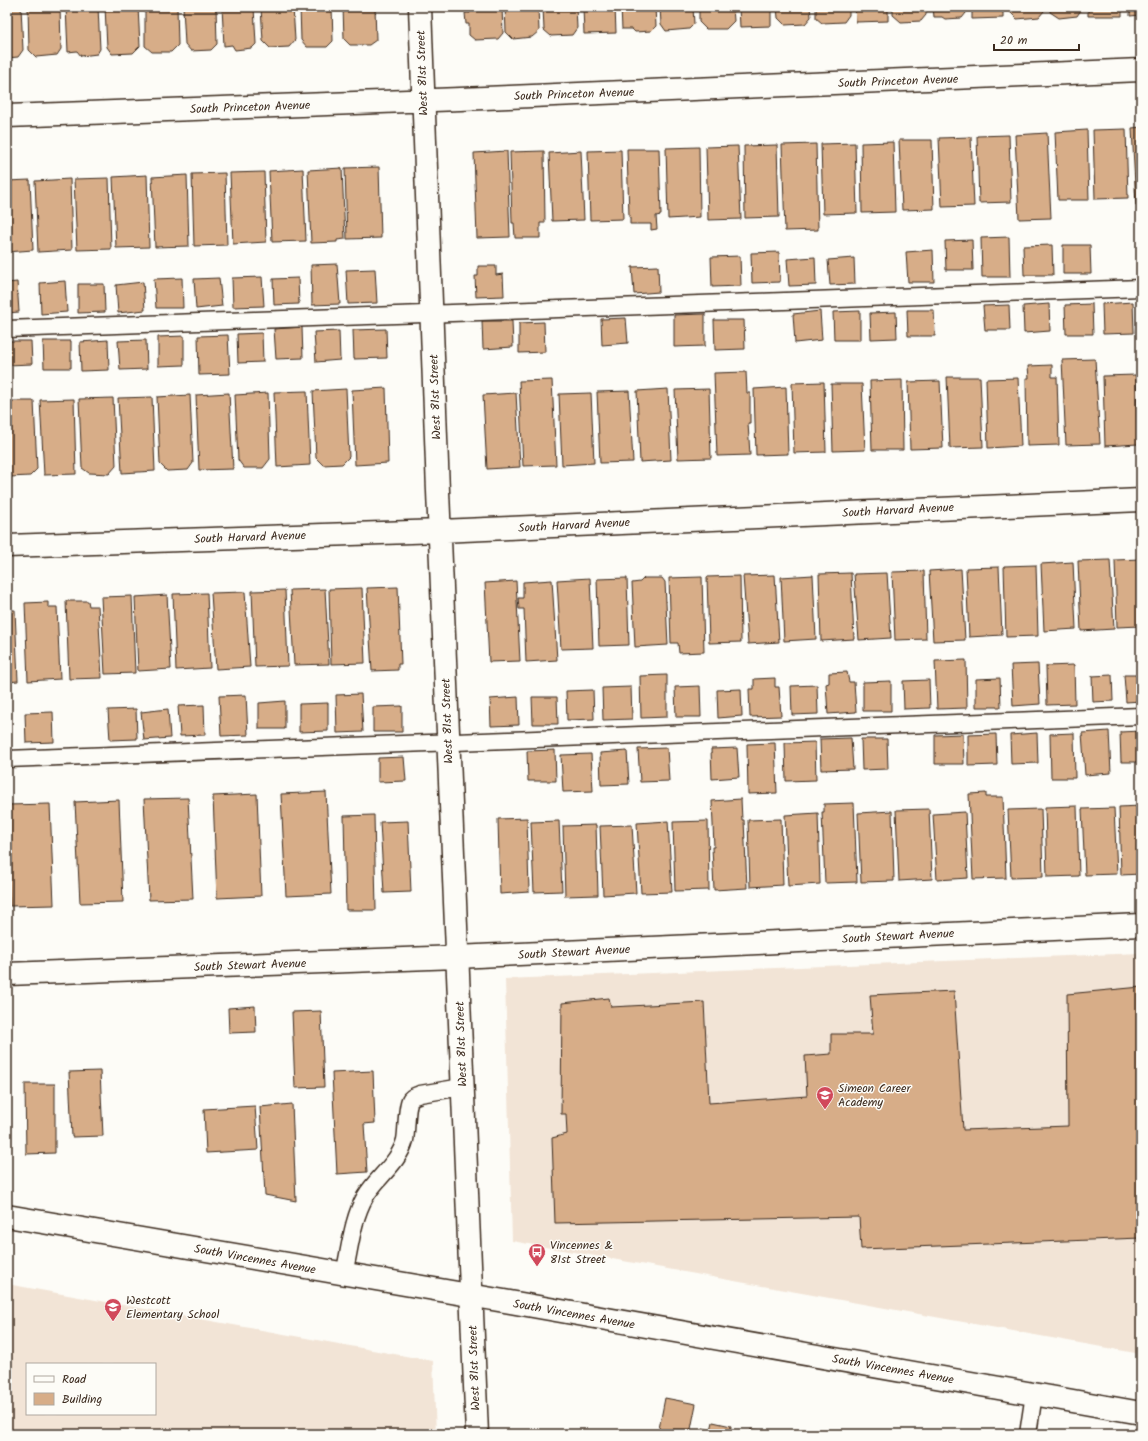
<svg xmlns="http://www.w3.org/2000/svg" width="1148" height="1441" viewBox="0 0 1148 1441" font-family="Kalam,sans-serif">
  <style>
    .built { fill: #f2e4d6; fill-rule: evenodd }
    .building { fill: #d7ad88; stroke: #3b2a1e }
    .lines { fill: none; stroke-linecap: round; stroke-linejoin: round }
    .service-casing { stroke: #3b2a1e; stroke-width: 19 }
    .minor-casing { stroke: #3b2a1e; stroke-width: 25 }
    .tertiary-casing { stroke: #3b2a1e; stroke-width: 25 }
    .service { stroke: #fdfcf7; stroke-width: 16 }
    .minor { stroke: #fdfcf7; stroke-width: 22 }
    .tertiary { stroke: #fdfcf7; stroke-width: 22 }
    .labels { text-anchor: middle; stroke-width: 3; stroke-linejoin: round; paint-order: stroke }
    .street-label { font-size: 12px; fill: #3b2a1e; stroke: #fdfcf7 }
    .poi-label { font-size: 12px; fill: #3b2a1e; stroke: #fdfcf7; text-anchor: start }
  </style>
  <rect width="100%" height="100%" fill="#fdfcf7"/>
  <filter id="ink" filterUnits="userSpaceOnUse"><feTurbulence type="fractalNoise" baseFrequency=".025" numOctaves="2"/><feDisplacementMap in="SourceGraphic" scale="8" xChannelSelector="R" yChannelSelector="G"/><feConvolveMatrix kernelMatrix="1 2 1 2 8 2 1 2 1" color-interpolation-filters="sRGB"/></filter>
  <g filter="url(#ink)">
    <path class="built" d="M1141 953V1354L512 1241 505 979Z
      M7 1284 433 1361 436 1434H7ZM27 1364H155V1414H27Z"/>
    <path class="building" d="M7 7H21L23 50 18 57 7 58Z
      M28 7H60L61 49 57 55 36 57 29 50Z
      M66 7H98L100 49 97 54 81 56 77 51 68 52Z
      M105 7H138L140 46 133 53 112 54 107 47Z
      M145 7H177L178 45 171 52H152L145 46Z
      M183 7H216L217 44 211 50 191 51 185 44Z
      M222 7H254L256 44 252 48 235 50 232 45 224 46Z
      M261 7H293L295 40 289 47 270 48 263 41Z
      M300 7H332L333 41 327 47H307L301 40Z
      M343 7H375L376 40 369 45H350L344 39Z
      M469 7H502L503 33 498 39 475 40 469 35V24H466L465 13H470Z
      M505 7H538L539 31 532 37 513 39 506 32Z
      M543 7H576L577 28 572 35 551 36 544 30Z
      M583 7H615L616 33 584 34Z
      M621 7H655L656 26 651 31 635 32 632 29H622Z
      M660 7H693L694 24 689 29 666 31 661 24Z
      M699 7H733L734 21 726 29H706L699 22Z
      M739 7H771V26L740 27Z
      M777 7H810L811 17 805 24 785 25 778 18Z
      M816 7H849V15L844 22 822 23 816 18Z
      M855 7H888V21L856 22Z
      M893 7H926V15L921 21 901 22 893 15Z
      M933 7H965L966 13 962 18 945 19 942 17H934Z
      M972 7H1003V18L972 19Z
      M1010 7H1044V11L1039 17 1017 19 1010 12Z
      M1050 7H1083L1077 16 1059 18 1050 12Z
      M1088 7H1122V16H1088Z
      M1130 7H1141V15L1130 16Z
      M1141 127V205H1136L1132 128Z
      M1126 129 1128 198 1095 199 1093 130Z
      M1087 130 1089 200H1058L1055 132Z
      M1047 133 1051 218 1019 219 1015 135Z
      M1009 135 1011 202 979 203 977 136Z
      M971 137 974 206 942 207 939 138Z
      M899 140H932L934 209 902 210Z
      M893 142 895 212 862 213 861 143Z
      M855 143 857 213 823 214 821 144Z
      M816 144 818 230 785 231 782 145Z
      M777 145 779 217 745 218 744 146Z
      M738 146 741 219 708 220 706 147Z
      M699 147 700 217 668 219 666 148Z
      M627 149H659L661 215 656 216 657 229 651 230V224H630V217H629Z
      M621 150 623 219 590 220 588 151Z
      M507 151 510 237 477 238 474 153Z
      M544 151 545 223H540V238H515L514 223H512L510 152Z
      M581 151 584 220 552 221 549 153Z
      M379 167 381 238 347 239 345 168Z
      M342 168 345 239 337 240V242L311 243 308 170Z
      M303 169 306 241 272 242 269 171Z
      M264 172 266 242 233 244 230 173Z
      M225 173 227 245 194 246 192 174Z
      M147 175 149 247 116 248 113 177Z
      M187 175 189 246 155 247 152 177Z
      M109 178 111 249 77 250 74 179Z
      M70 179 72 250 38 252 35 181Z
      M30 180 33 250 7 252V181Z
      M1140 235H1141V273H1140Z
      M1009 237 1010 277H982L981 238Z
      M972 240 973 270H946L945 241Z
      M1052 245 1053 275H1024L1023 246Z
      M1063 245H1090L1091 274H1063Z
      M933 250 934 282H908L906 252Z
      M779 252 780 282 752 283 751 253Z
      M740 256 741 286 712 287 711 257Z
      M815 257 816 285 789 286 787 259Z
      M854 258 855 284 830 285 828 260Z
      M337 264 340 304 312 305 311 265Z
      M478 266H496V275L503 274 504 296 476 297 475 276H478Z
      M658 266 659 292 634 294 632 267Z
      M375 269 377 303 348 304 346 270Z
      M262 277 264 306 233 307 232 278Z
      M182 278 183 308H156L154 279Z
      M219 278 222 306 196 309 194 279Z
      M298 278 299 304 274 305 273 279Z
      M65 281 67 312 41 314 40 283Z
      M17 282 19 312 7 313V283Z
      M143 282 145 310 118 313 116 285Z
      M78 284H104L105 312 78 313Z
      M1133 302 1134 333 1103 334 1102 304Z
      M1049 304 1050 331 1024 333 1023 306Z
      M1092 304 1093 334H1066L1065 305Z
      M1009 305 1010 330H985L983 306Z
      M907 310H934L935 336H908Z
      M820 311 822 340 795 343 793 314Z
      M860 311V340H834L833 312Z
      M896 312 897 338 871 339 870 313Z
      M705 314V346L674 347V315Z
      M626 318 628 343 602 345 601 319Z
      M714 320H744L745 349 715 350Z
      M482 321H512L513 347 483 349Z
      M544 322 545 352 519 353V323Z
      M302 327 303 358 276 359 274 329Z
      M386 329 387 358 354 359 353 330Z
      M339 331 340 360 316 362 314 332Z
      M262 333 263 362 238 363 237 334Z
      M228 335 230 374 199 375 198 336Z
      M184 336V365L158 366V337Z
      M108 340 109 370 81 371 80 342Z
      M146 340 147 369 120 370 118 341Z
      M8 341H31L32 364 8 365Z
      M43 341H71V368H44Z
      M1095 359 1100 444 1066 445 1062 360Z
      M1052 365V377H1057L1059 445 1027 446 1026 378H1029L1028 366Z
      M746 372 747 393H750V423H748L750 455 717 456 714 373Z
      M1136 375 1138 444 1105 446 1103 376Z
      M947 377H980L983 447 950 448Z
      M1018 378 1021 446 988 448 986 379Z
      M552 380 556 465 523 466 519 381Z
      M902 380 903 450H872L870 381Z
      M940 381 943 448 910 449 908 382Z
      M824 382 826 452 794 453 792 383Z
      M831 384H862L865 450 833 451Z
      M786 387 788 454 756 455 754 389Z
      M386 388 388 463 355 465 352 390Z
      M346 389 349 457 342 464 323 465 316 458 313 391Z
      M668 389 671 460 640 462 637 391Z
      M709 389 711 458 678 459 675 390Z
      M307 391 310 465 277 467 274 392Z
      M629 391 633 462 600 463 597 392Z
      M229 393 233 469 199 470 196 395Z
      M268 393 270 459 263 468H244L238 460 235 395Z
      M516 393 520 467 487 469 483 395Z
      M591 393 594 463 562 465 559 394Z
      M190 395 193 463 188 470 167 471 160 464 157 397Z
      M152 397 155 471 122 473 118 398Z
      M113 398 116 466 109 474 89 473 82 468 79 399Z
      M74 399 76 474 44 475 40 400Z
      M7 401H34L37 469 30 476 10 477 7 473Z
      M1141 559V626L1117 627 1115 560Z
      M1110 560 1114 629 1081 631 1078 561Z
      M1073 562 1076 629 1044 631 1041 564Z
      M1036 565 1038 636 1006 637 1004 566Z
      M999 567 1002 635 969 637 966 568Z
      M961 569 965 640 933 641 929 571Z
      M924 571 926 639 895 640 892 572Z
      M851 573 854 639 821 641 819 574Z
      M887 573 891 638 859 640 854 574Z
      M775 575 779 642 748 644 743 576Z
      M813 575 816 639 784 641 781 577Z
      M740 576 741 642 709 643 707 577Z
      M702 577 704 652 679 653 678 643H671L669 578Z
      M590 578 593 648 561 649 557 580Z
      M627 578 629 645 599 646 597 579Z
      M644 578H662L665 582 668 645 635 647 632 583 640 582Z
      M552 580 557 660 526 662 524 609H519L518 598H523V582Z
      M516 581 520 661 489 662 485 583Z
      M398 587 401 664H398V670L372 671 367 588Z
      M362 588 365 663 331 664 329 589Z
      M325 589 329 664 294 665 290 590Z
      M285 590 288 666 255 667 252 591Z
      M245 592 250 667 216 669 211 593Z
      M207 593 210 668 176 670 173 594Z
      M167 595 171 669 138 671 135 597Z
      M132 596 135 673 105 674 101 597Z
      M66 601H88L89 606H98L102 678 69 679Z
      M48 602V607H57L60 679 28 681 25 603Z
      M7 610H15L18 681 7 682Z
      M966 660 967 708 937 709 935 661Z
      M1038 664 1040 704 1013 706 1011 665Z
      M1074 665 1075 704 1047 705 1046 666Z
      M847 672 849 682H854L856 712 828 714 826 684 829 683V673Z
      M667 675V717L641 718 640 676Z
      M1112 675 1113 701 1093 702 1092 676Z
      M1124 675H1141V701L1126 702Z
      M775 678V687H779L781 716 750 717 749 689H754V679Z
      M1000 678 1001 707H976V679Z
      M929 680 930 708 904 709 903 681Z
      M891 681V711H863V682Z
      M817 685 818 714 792 715 791 686Z
      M700 686 701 717H676L675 687Z
      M631 687 632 719 603 720 602 688Z
      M741 689 742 716 718 718 717 690Z
      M593 690 594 719 567 720 566 691Z
      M361 694 363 732 337 733 336 695Z
      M246 695 248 735 221 736 219 696Z
      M518 697 519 725 491 726 490 699Z
      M532 697H557L558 724H533Z
      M285 701V729H259V703Z
      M328 703V731L299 732V704Z
      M204 705 205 735 180 736 178 706Z
      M402 706V732H373V707Z
      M136 709 137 739 110 740 108 710Z
      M168 709 170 738 144 740 141 712Z
      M53 712 54 742 26 743 25 713Z
      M7 714H9L10 743H7Z
      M1109 731 1111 773 1085 775 1082 733Z
      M1141 731V762H1121L1120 732Z
      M1037 733 1038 763 1011 764 1010 735Z
      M1074 733 1075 778H1051L1050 734Z
      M963 734 964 764H935V735Z
      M996 734 997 765 968 766V735Z
      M851 738 853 769 821 770 820 739Z
      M861 739H887L888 769 862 770Z
      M815 742 816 780 786 781 785 743Z
      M775 743 777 793 748 794 747 744Z
      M667 748 669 781 640 782 638 749Z
      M737 748 739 777 712 779 711 749Z
      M555 750 556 781H528L527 751Z
      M627 751 629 784 601 785 600 753Z
      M591 754 593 791 563 792 561 755Z
      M404 757 406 781 378 782V758Z
      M326 792 331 894 286 896 281 794Z
      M986 793V797H1003L1006 878 973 879 969 794Z
      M257 794 261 896 217 898 213 796Z
      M188 798 193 899 149 900 144 799Z
      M741 799 742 820H744L747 888 714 890 712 847H714L712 801Z
      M119 800 123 902 80 903 75 802Z
      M854 803 857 882 825 883 822 812H824V804Z
      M50 804 54 905 10 906 7 841V805Z
      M1077 806 1079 876 1047 877 1045 807Z
      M1141 806V874L1121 875 1119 807Z
      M1114 808 1117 874 1085 875 1082 809Z
      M929 809 932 879 899 881 896 810Z
      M1041 809 1043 877 1011 878 1008 810Z
      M892 811 894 881 861 882 858 813Z
      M965 812 968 878 937 880 933 814Z
      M818 813 820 884 788 886 785 815Z
      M374 815 376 910H346L344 816Z
      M527 818 529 892 500 894 498 819Z
      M781 819 783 885 750 887 748 820Z
      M408 821 411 892 384 893 380 822Z
      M559 821 562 891 534 892 531 822Z
      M668 821 672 892 641 893 637 823Z
      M708 821 709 890 675 891 673 822Z
      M596 825 598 895 565 896 563 826Z
      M632 825 636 893 603 895 600 826Z
      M1141 987V1238L861 1249 859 1217 555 1223 552 1138 567 1134 566 1114H561L562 1003 609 998 611 1007 704 1002 709 1103 807 1096 805 1056 831 1054V1034H873L870 995 954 991 963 1130 1068 1126 1067 994Z
      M255 1006 256 1032 229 1033 228 1008Z
      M321 1011 324 1087 295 1088 292 1012Z
      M100 1071 103 1136 72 1137 69 1072Z
      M373 1071 375 1123 364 1124 367 1172 337 1174 332 1073Z
      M25 1084H55V1153L26 1154Z
      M292 1104 296 1201 265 1195 260 1107Z
      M255 1106 258 1150 206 1153 204 1109Z
      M665 1398 696 1404 690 1434H658Z
      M713 1422 731 1426 730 1434H701L703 1428 711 1430Z
      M751 1429 769 1432V1434H750Z"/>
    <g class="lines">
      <defs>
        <path id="service" d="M7 329 1141 288
          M7 759 1141 716
          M344 1274C350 1249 352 1220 365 1197 377 1177 399 1163 405 1140 407 1130 406 1108 410 1100 412 1096 416 1096 420 1094L462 1087
          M1028 1434 1034 1394"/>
        <path id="minor" d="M420 7 438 491 477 1434
          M7 116 460 99 1141 70
          M7 546 440 531 1141 500
          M7 974 457 957 1141 925"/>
        <path id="tertiary" d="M7 1216 510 1302 1141 1413"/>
      </defs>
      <use href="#service" class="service-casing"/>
      <use href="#minor" class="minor-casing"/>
      <use href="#tertiary" class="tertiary-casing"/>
      <use href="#service" class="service"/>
      <use href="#minor" class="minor"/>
      <use href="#tertiary" class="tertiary"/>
    </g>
  </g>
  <defs>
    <symbol id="school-pin" viewBox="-11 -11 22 30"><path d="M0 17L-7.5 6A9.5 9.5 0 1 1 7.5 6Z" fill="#d1495b" stroke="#fdfcf7"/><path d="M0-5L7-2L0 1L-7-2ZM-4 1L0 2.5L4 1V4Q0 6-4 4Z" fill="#fff"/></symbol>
    <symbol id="bus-pin" viewBox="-11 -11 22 30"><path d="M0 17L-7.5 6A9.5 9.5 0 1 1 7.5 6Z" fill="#d1495b" stroke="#fdfcf7"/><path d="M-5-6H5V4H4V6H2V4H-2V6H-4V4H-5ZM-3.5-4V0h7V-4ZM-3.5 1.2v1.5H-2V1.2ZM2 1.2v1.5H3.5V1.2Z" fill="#fff"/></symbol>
  </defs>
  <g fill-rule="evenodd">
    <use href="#school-pin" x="815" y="1085" width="20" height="27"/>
    <use href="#bus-pin" x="527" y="1242" width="20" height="27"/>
    <use href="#school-pin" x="103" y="1297" width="20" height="27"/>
  </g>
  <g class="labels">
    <g class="street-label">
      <text transform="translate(422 73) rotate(-92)" y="4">West 81st Street</text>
      <text transform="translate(898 81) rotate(-2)" y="4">South Princeton Avenue</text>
      <text transform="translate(574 94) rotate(-2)" y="4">South Princeton Avenue</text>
      <text transform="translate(250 107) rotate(-2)" y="4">South Princeton Avenue</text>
      <text transform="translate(435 397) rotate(-92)" y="4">West 81st Street</text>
      <text transform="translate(898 510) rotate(-3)" y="4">South Harvard Avenue</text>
      <text transform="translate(574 525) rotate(-3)" y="4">South Harvard Avenue</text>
      <text transform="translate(250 537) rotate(-2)" y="4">South Harvard Avenue</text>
      <text transform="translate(447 721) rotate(-92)" y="4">West 81st Street</text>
      <text transform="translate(898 936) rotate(-3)" y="4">South Stewart Avenue</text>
      <text transform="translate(574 952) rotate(-3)" y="4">South Stewart Avenue</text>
      <text transform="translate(250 965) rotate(-2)" y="4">South Stewart Avenue</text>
      <text transform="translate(461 1044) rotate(-92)" y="4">West 81st Street</text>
      <text transform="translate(255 1259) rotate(10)" y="4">South Vincennes Avenue</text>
      <text transform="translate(574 1314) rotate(10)" y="4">South Vincennes Avenue</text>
      <text transform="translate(474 1368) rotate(-92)" y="4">West 81st Street</text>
      <text transform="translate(893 1369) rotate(10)" y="4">South Vincennes Avenue</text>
    </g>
    <g class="poi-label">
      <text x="838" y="1092">Simeon Career<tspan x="838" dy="14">Academy</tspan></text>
      <text x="550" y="1249">Vincennes &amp;<tspan x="550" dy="14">81st Street</tspan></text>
      <text x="126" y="1304">Westcott<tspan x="126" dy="14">Elementary School</tspan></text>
    </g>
  </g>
  <rect width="1148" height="1441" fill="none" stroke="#fdfcf7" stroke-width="24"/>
  <rect x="12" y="12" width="1124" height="1417" fill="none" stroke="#3b2a1e" stroke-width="1.5" filter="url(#ink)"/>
  <rect x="26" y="1363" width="130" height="52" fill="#fdfcf7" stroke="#afa8a0"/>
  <rect x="34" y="1376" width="20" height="6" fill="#fdfcf7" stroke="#afa8a0"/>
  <text x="62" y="1383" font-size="12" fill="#3b2a1e">Road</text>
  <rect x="34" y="1393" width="20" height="12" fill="#d7ad88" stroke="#afa8a0"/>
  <text x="62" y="1403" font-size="12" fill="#3b2a1e">Building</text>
  <path d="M994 44v6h85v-6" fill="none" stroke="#3b2a1e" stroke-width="2"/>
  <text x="1000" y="44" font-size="12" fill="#3b2a1e" stroke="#fdfcf7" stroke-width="3" paint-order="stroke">20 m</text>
</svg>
